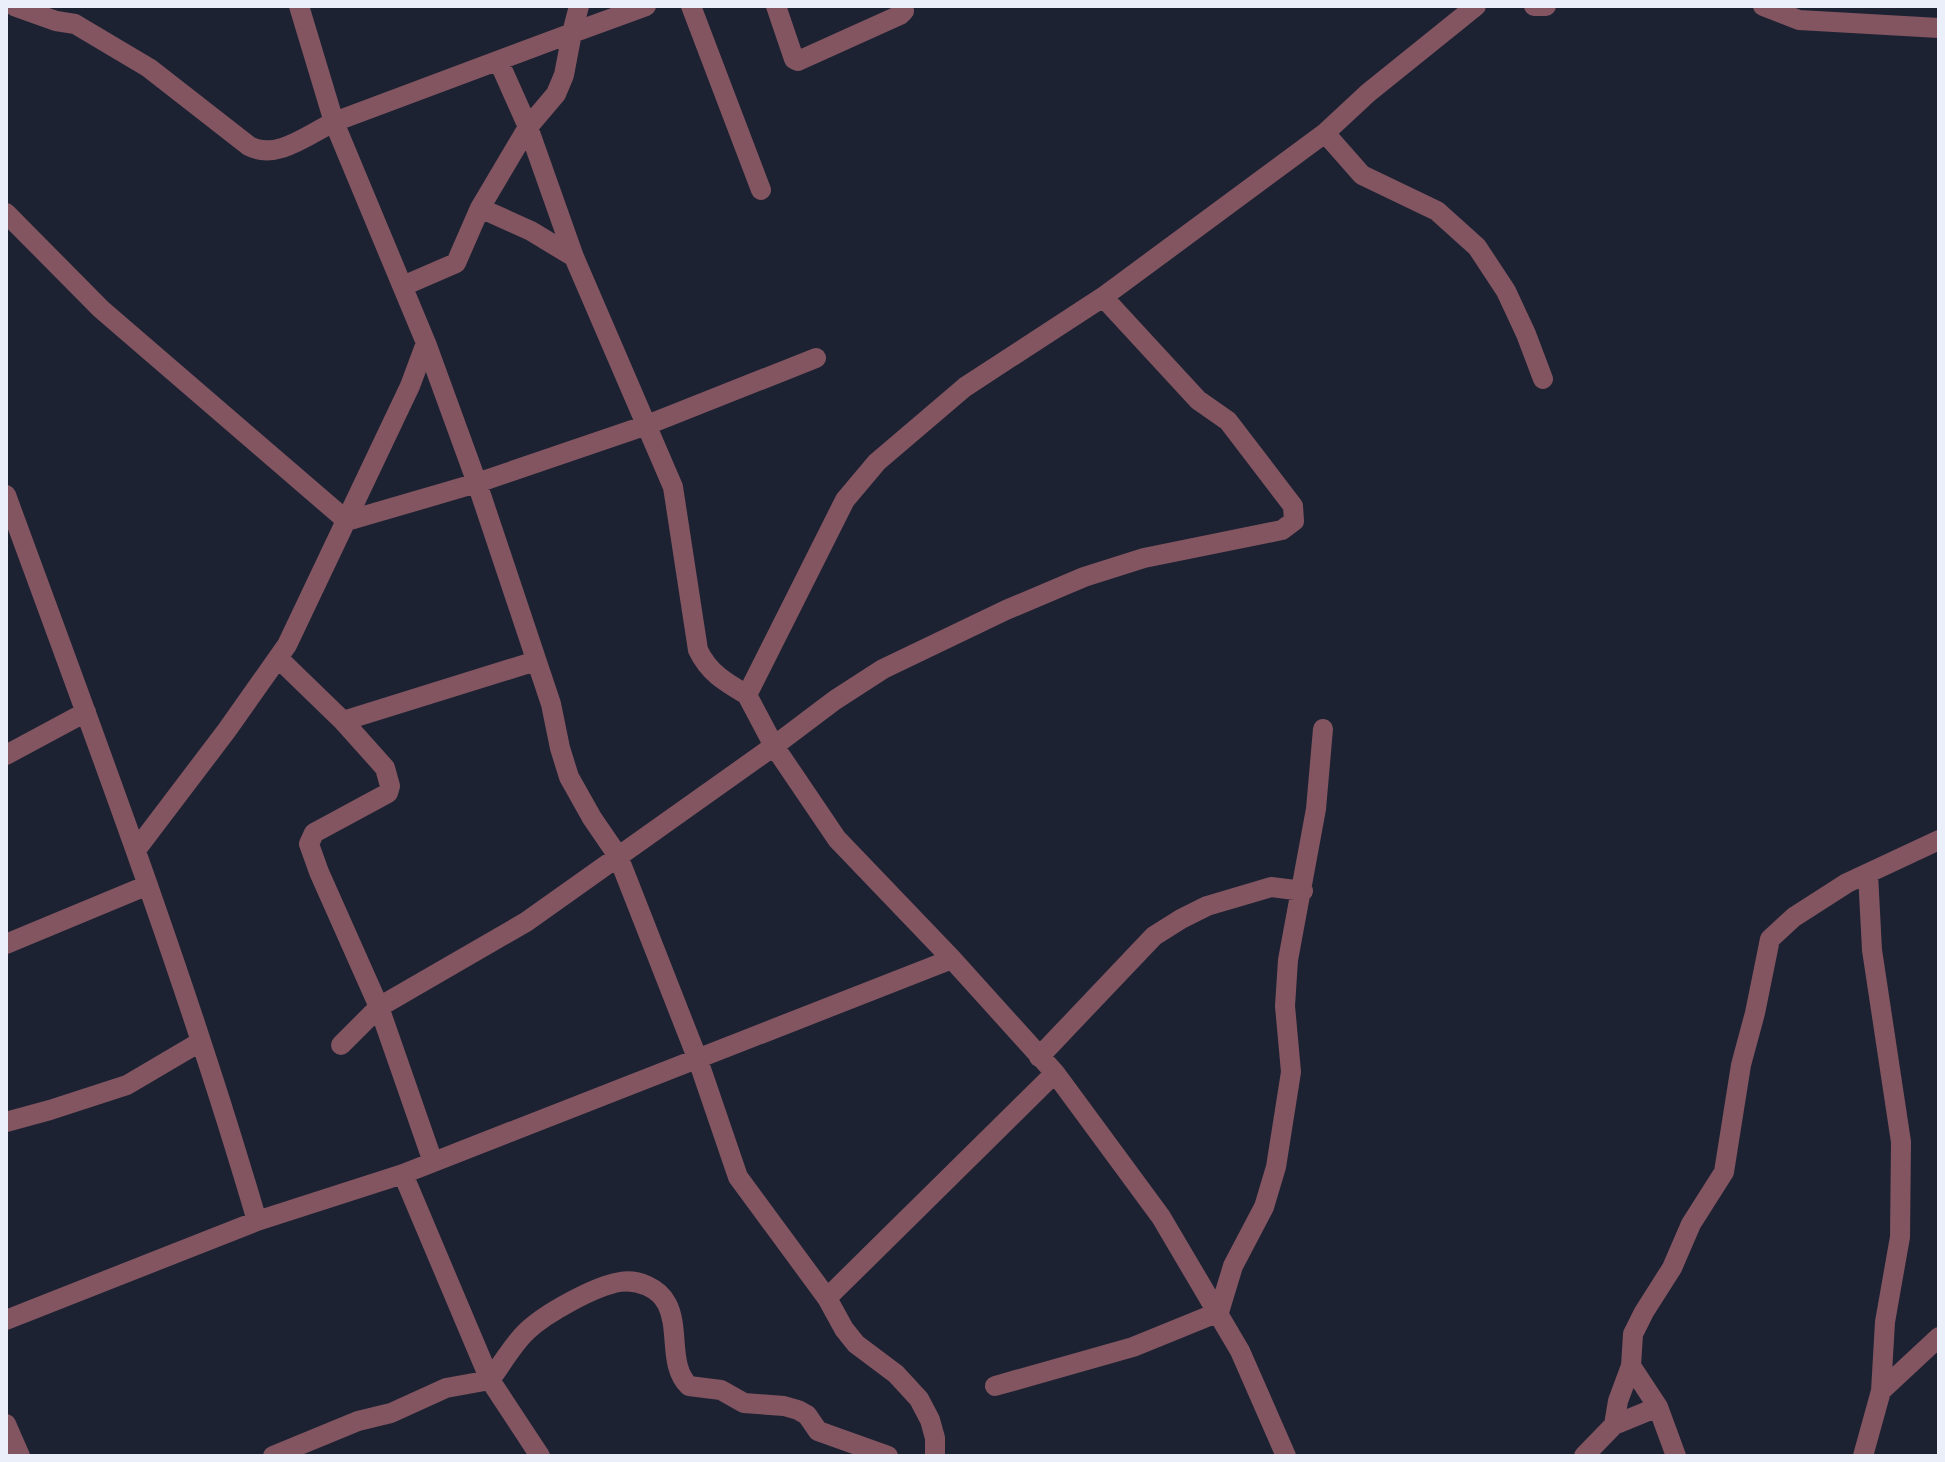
<svg xmlns="http://www.w3.org/2000/svg" width="1945" height="1462" viewBox="0 0 1945 1462" font-family="'DejaVu Sans',sans-serif">
  <style>
    .lines { fill: none; stroke-linecap: round; stroke-linejoin: round }
    .minor { stroke: #825561; stroke-width: 20 }
  </style>
  <rect width="100%" height="100%" fill="#1d2232"/>
  <g class="lines">
    <path class="minor" d="M14 6 56 21 75 24 149 68 249 146C276 161 309 134 334 122L299 6
      M691 6 761 190
      M776 6 794 59 798 61 900 15 904 11 903 6
      M1534 6H1546
      M1763 6 1799 20 1939 28
      M499 62 528 127 574 257 673 487 698 650C709 673 725 682 747 695
      M1325 133 1362 175 1437 211 1477 247 1506 291 1526 334 1543 379
      M480 208 531 231 574 257
      M6 213 101 309 347 521 477 483 647 425 816 358
      M403 286 456 263 480 208 528 127 556 94 564 75 572 33 646 6
      M426 343 477 483 551 704 560 748 569 777 592 818 618 856 698 1060 738 1177 827 1298 844 1329 856 1344 896 1374 919 1399 930 1420 935 1438V1456
      M6 495C94 735 185 975 257 1221
      M278 658 343 721 385 768 390 786 388 793 314 833 309 844 319 872 379 1007 433 1162
      M343 721 536 661
      M6 755 86 712
      M136 850 227 730 287 645 410 386 426 343 334 122 572 33 579 6
      M6 944 148 885
      M341 1045 379 1007 526 922 774 746 835 700 883 669 1006 610 1084 577 1144 558 1282 530 1294 521 1293 506 1228 421 1198 400 1103 297
      M1039 1057 1154 936 1181 919 1207 906 1271 887 1303 891
      M6 1122 50 1110 127 1085 200 1042
      M403 1174 490 1380 540 1456
      M827 1298 1055 1073
      M6 1320 257 1221 403 1174 952 959
      M1631 1366 1658 1407 1676 1456
      M995 1386 1133 1347 1219 1312 1233 1266 1264 1207 1276 1167 1291 1072 1285 1006 1288 960 1316 809 1323 729
      M1881 1391 1939 1337
      M6 1424 20 1456
      M1614 1425 1658 1407
      M273 1456 358 1421 391 1413 446 1388 490 1380C502 1364 513 1344 527 1331 546 1313 595 1286 620 1282 638 1279 659 1288 667 1304 680 1329 668 1366 689 1386L721 1390 744 1403 784 1406 798 1410 807 1415 818 1431 888 1456
      M1286 1456 1240 1351 1161 1217 1055 1073 952 959 837 839 774 746 747 695 845 500 877 462 965 387 1103 297 1325 133 1368 93 1476 6
      M1584 1456 1614 1425 1618 1401 1631 1366 1633 1334 1644 1312 1672 1268 1691 1224 1724 1172 1741 1065 1755 1013 1770 939 1794 917 1847 883 1939 840
      M1863 1456 1881 1391 1885 1322 1900 1237 1901 1142 1872 950 1868 874"/>
  </g>
  <rect width="1945" height="1462" fill="none" stroke="#ebeffa" stroke-width="16"/>
</svg>
